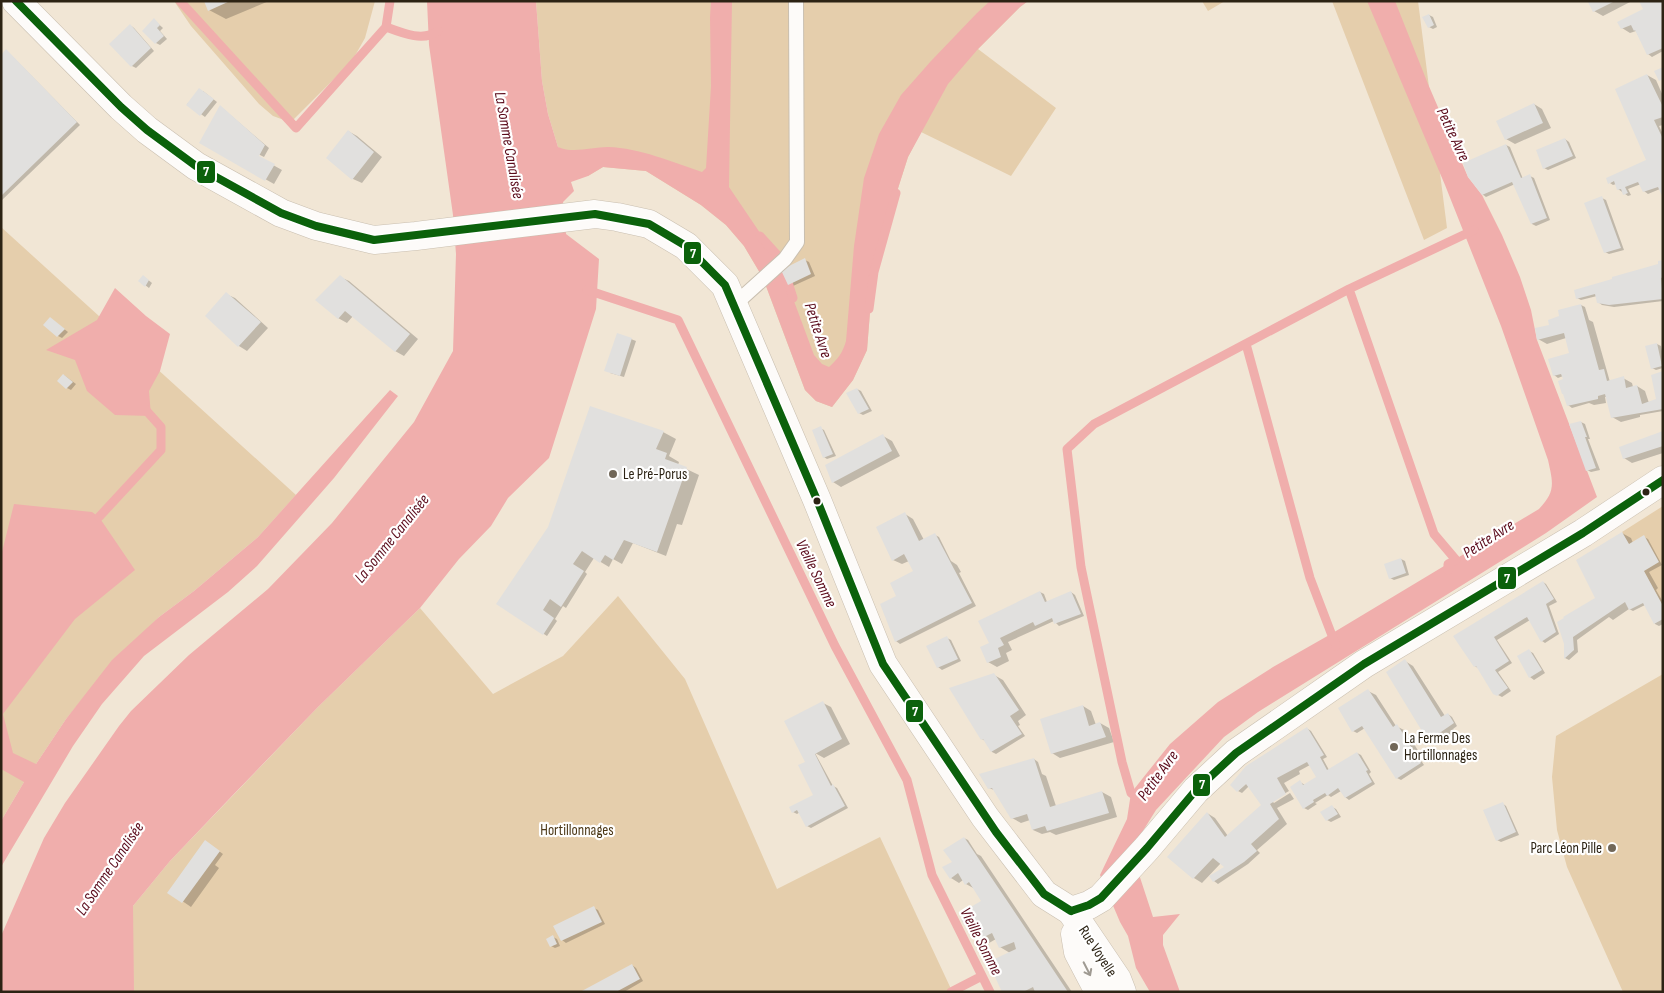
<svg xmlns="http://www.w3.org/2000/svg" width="1664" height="993" viewBox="0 0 1664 993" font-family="'Sofia Sans Condensed',sans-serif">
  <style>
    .green { fill: #e5ceac }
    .water { fill: #f0aeac }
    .shadow { fill: #0003 }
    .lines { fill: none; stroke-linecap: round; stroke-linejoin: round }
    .stream { stroke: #f0aeac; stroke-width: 9 }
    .building { fill: #e1e0de }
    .service-casing { stroke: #c9bfb0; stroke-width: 16 }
    .minor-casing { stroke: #c9bfb0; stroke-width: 29 }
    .tertiary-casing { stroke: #c9bfb0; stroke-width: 29 }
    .service { stroke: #fdfbf9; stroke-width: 14 }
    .minor { stroke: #fdfbf9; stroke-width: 28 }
    .tertiary { stroke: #fdfbf9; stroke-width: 28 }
    .bus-1-casing { stroke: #fff; stroke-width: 11 }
    .bus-1 { stroke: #0b610b; stroke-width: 8 }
    .oneway { stroke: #9f9a92 }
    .poi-dot { fill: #716758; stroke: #fff; stroke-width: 2 }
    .bus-dot { fill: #2c2314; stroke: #fff; stroke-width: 2 }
    .labels { text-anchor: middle; stroke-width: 4.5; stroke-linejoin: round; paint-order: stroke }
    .poi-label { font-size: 15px; fill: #2c2314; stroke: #fff; text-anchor: start }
    .park-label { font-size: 15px; fill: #4c3817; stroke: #fff }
    .street-label { font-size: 15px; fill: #2c2314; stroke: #fff }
    .water-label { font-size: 16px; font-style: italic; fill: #5b0b1b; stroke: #fff }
    .line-badge { stroke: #fff; stroke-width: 2 }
    .badge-label { font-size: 14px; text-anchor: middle; font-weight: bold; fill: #fff }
  </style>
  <rect width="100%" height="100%" fill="#f1e6d5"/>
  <path class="green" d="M174 1H375L365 38 352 61 293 120H284L273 116 259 104 191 26Z
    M536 1H1028L1020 7 978 49 1056 108 1011 176 921 132 908 157 878 251 872 287 867 350 853 380 832 407 816 401 805 390 763 278 744 246 726 225 701 205 646 171 603 167 588 176 558 147 548 114 542 81Z
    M1202 1H1225L1208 11Z
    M1332 1H1418L1447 228 1424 240Z
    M1 227 296 495 258 537 194 591 159 617 85 696 66 719 24 782 1 821Z
    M1663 506V606L1622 532Z
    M618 596 685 679 777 889 880 837 952 991 89 992 133 906 170 861 318 707 420 608 493 694 563 656Z
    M1663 674V992H1623L1567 867 1557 830 1552 777 1556 736Z"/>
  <path class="water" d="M427 1H536L542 81 548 114 558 147C574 154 591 147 608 147 640 148 672 162 702 172L706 168 711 86 710 17 711 1H732L729 187 771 249 788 285 814 355 822 364 829 367C838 359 843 352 846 341L854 246 864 178 879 134 901 95 931 61 977 13 990 1H1028L1020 7 978 49 948 84 908 157 878 251 872 287 867 350 853 380 832 407 816 401 805 390 763 278 744 246 726 225 701 205 646 171 603 167 588 176 571 182 574 191 563 202 566 234 599 259 596 309 549 458 508 498 491 526 459 559 420 608 318 707 232 796 170 861 133 906 134 992H1V936L44 838 65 803 119 726 131 711 189 655 268 589 332 523 414 422 453 351 456 254 453 215 429 45Z
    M1367 1H1395L1428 84 1468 177 1482 195 1502 235 1520 277 1531 310 1537 340 1597 497 1546 533 1258 712 1224 737 1156 810 1131 850 1153 917 1180 914 1163 935V945L1180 992H1150L1136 968 1128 936 1120 922 1100 875 1127 819 1131 793 1170 744 1218 702 1273 667 1331 634 1539 509C1556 491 1553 483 1548 460L1501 326 1445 185Z
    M115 288 146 316 170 334 160 371 149 391 151 416 115 415 87 391 75 360 46 350 97 320Z
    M390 390 398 396 334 478 257 566 228 592 144 656 102 704 73 746 1 867V821L24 782 1 769V556L14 504 92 512 99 517 135 570 75 619 3 714 13 753 36 764 66 719 112 660 159 617 194 591 258 537Z"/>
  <path class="shadow" d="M206 1H269L226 19 209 10Z
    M1592 1H1632L1603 16 1594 11Z
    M1663 1V51L1652 57 1648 54 1636 31 1630 33 1622 28 1645 10Z
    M1429 15 1433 17 1437 27 1433 29 1429 27Z
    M154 20 163 28 160 31 167 39 160 45 156 43Z
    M130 25 134 28 154 51 136 68 132 66Z
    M7 51 80 125 1 201V56Z
    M1647 75 1656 80 1663 96V125L1659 126 1663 134V195L1660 189 1648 194 1644 191 1641 184 1628 189 1631 195 1628 196 1618 189 1616 184 1613 185 1610 183 1648 161Z
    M203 91 217 102 205 117 187 104Z
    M1534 104 1542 109 1551 128 1515 144 1506 139Z
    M221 107 269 148 264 157 256 153 255 155 282 170 274 184 224 156Z
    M348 131 357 136 382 157 362 183 353 179 328 158Z
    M1565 139 1569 142 1576 158 1548 170 1544 168Z
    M1506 145 1510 147 1523 179 1530 176 1534 178 1550 220 1536 226 1532 224 1515 184 1486 197 1482 194Z
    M1602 198 1606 200 1624 250 1609 254 1605 252Z
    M805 260 809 262 815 276 793 286 789 284Z
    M1663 261V301L1614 307 1602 305 1598 302 1597 296 1581 300 1577 298 1658 266Z
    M340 277 349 281 418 339 404 356 395 351 353 316 347 323 338 318Z
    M147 279 152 283 149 288 140 281Z
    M226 294 235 298 268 328 247 351 239 346Z
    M1581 305 1585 307 1589 320 1593 322 1610 382 1623 378 1632 383 1633 387 1637 386 1645 391 1649 403 1657 400 1663 372V411L1640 415V417L1621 422 1612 417 1607 397H1605L1606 403 1594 405 1589 403 1572 408 1568 405 1563 376 1558 378 1554 375 1571 356 1566 338 1547 344 1538 339 1550 326 1561 317Z
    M54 321 68 332 62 338 58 336Z
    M618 334 636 341 624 377 610 373Z
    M1657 344 1661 346 1663 356V368L1656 370 1652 368Z
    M64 375 76 384 71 390 67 388Z
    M857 389 861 391 872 411 863 415 859 413Z
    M1581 422 1585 424 1590 439H1588L1600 470 1591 472 1587 470Z
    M820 428 824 430 836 456 827 459 824 457Z
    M663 432 676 439 669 456 679 462 678 465 699 475 682 525 677 524 666 556 633 543 622 564 613 559 609 567 594 558 585 572 587 574 566 608 563 606 555 619 557 621 547 636 498 604Z
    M1663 432V453L1632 463 1624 458Z
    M883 436 892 441 900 456 841 487 833 482Z
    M905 514 913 519 924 540 935 535 939 537 951 561 957 565 961 572 959 573 976 606 900 644 896 641 899 596 915 572 909 561 902 564 893 560Z
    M1622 533 1631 538 1633 543 1644 537 1648 539 1662 565 1649 572 1658 588 1656 590 1663 602V624L1659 626 1655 624 1645 605 1633 611 1629 609 1613 620 1609 617 1577 640 1578 652 1569 660 1565 658V643L1597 599Z
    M1401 559 1405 561 1409 575 1394 580 1390 578Z
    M1543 582 1546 584 1557 602 1549 606 1559 634 1545 643 1542 641 1530 620 1497 640 1512 663 1498 672 1511 691 1502 697 1494 693 1479 669 1475 666 1455 636Z
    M1040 592 1044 594 1047 602 1071 592 1075 595 1084 616 1059 626 1054 621 1008 642 1012 650 1006 653 1009 661 997 667 988 662 991 644Z
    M947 638 951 640 961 661 942 670 938 667Z
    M1529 651 1533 653 1545 673 1534 680 1530 677Z
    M1405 661 1413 666 1445 716 1448 714 1452 717 1457 726 1453 729 1456 733 1438 745 1429 740Z
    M994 675 1003 680 1026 715 1018 721 1020 725 1018 726 1025 736 996 754 992 752 985 741 982 739Z
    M1368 691 1376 695 1396 726 1406 731 1422 757 1420 759 1424 765 1401 780 1397 778 1365 728 1357 733 1353 731Z
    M823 703 831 707 850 744 824 758 815 753 833 786 837 788 848 808 811 828 807 826 800 812 797 814 793 812 815 795 807 762Z
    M1083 706 1091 711 1096 725 1100 723 1109 728 1114 742 1060 758 1052 753Z
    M1308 729 1311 731 1327 757 1323 759 1329 770 1357 753 1361 755 1371 772 1369 774 1375 784 1349 800 1345 797 1341 791 1331 797 1328 795 1315 803 1317 804 1308 810 1304 808 1300 782 1305 785 1318 777 1310 765 1299 771 1300 774 1284 783 1289 791 1272 801 1274 803 1290 793 1294 799 1277 808 1287 824 1257 850 1260 853 1248 864 1218 884 1214 881 1211 876 1226 867 1221 863 1202 883 1194 878 1207 813 1215 818 1228 836 1263 805 1249 786 1242 793 1238 791Z
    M1034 759 1038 762 1042 774 1046 776 1056 806 1102 792 1111 797 1117 817 1056 835 1050 832 1042 834 1033 830 1030 820 1021 823 1012 818 994 790 989 788Z
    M1502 803 1506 806 1519 835 1501 842 1497 840Z
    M1332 807 1336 809 1341 817 1331 822 1327 820Z
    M964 838 968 840 977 854 981 856 1072 992H1003L1010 953 1000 947 996 939 989 943 981 938 975 928 973 929 965 924 983 901 975 889 966 884 963 880 959 883 951 878 953 862Z
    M209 844 223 854 215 865 219 868 191 907 169 892Z
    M594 908 598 910 605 924 566 943 562 940Z
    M553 937 557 939 560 946 555 948 551 946Z
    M632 965 636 968 643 981 624 992H583Z"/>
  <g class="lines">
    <path class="stream" d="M180 1 296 128 386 27C402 33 423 42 438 31
      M386 27 390 1
      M760 236 780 258 793 298
      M1349 289 1434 534 1456 560 1448 564V570
      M587 290 678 320 835 646 907 780 932 875 990 992
      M869 309 874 272 896 193
      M1246 344 1310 578 1336 646
      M99 517 161 450V427L144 408
      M1139 799 1131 793 1122 762 1081 567 1067 449 1094 424 1349 289 1474 230
      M951 992 982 976"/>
  </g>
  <path class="building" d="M204 1H230L208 11Z
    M1589 1H1615L1593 12 1588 2Z
    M1639 1H1663V48L1647 55 1635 30 1634 31 1631 25 1621 29 1617 22 1643 9Z
    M1429 14 1434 25 1428 28 1422 17Z
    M154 18 160 25 157 28 164 36 155 44 142 31Z
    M130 24 151 48 131 67 109 44Z
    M6 49 77 122 1 196V55Z
    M1663 67V79L1659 81 1654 71Z
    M1647 74 1663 107V117L1654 120 1663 139V198L1658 187 1643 192 1638 182 1625 187 1628 193 1623 195 1621 189 1617 190 1614 181 1608 184 1606 178 1646 160 1615 89Z
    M199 88 214 99 200 116 186 105Z
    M1534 103 1543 123 1505 140 1496 121Z
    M220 105 265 145 259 156 275 164 265 181 199 143Z
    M348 130 374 152 352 180 326 158Z
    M1565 138 1573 156 1543 169 1536 150Z
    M1506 144 1521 178 1530 174 1547 218 1531 224 1512 182 1482 195 1468 177 1463 163Z
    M1602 196 1621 248 1604 253 1584 203Z
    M805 258 811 274 788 285 781 270Z
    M1663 260V277L1661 278 1663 299 1609 305 1597 303 1595 294 1576 299 1574 290 1612 279V277L1658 264V261Z
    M143 275 149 280 145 287 138 281Z
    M340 275 410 334 395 352 345 311 338 319 315 300Z
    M226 292 261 322 238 347 205 316Z
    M1581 304 1599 370 1604 369 1607 381 1624 376 1626 388 1637 385 1642 404 1656 399 1651 375 1663 371V409L1611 418 1605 394 1598 396V399L1567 406 1563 394H1562L1558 381 1563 379 1561 374 1553 376 1548 359 1569 353 1564 333 1537 340 1535 328 1549 325 1548 320 1559 316 1558 310Z
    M50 317 65 329 57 337 43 325Z
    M617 333 632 338 620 376 604 371Z
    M1657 343 1662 366 1651 369 1645 346Z
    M63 374 73 382 66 389 57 381Z
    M857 388 869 409 858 414 846 393Z
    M590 406 664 431 656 449 667 453 665 459 687 467 657 552 624 540 613 560 605 555 600 563 582 551 573 564 584 571 561 607 550 599 543 610 554 618 543 635 496 604 548 527Z
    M1581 421 1587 437H1585L1596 468 1586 471 1569 424Z
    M821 426 833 454 823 458 812 430Z
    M1663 431V446L1623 459 1619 447Z
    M883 434 892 451 832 483 825 465Z
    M905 512 919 541 935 533 972 603 895 642 880 604 896 596 890 583 913 571 904 554 892 561 876 527Z
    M1622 532 1629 544 1644 535 1659 562 1644 571 1663 606V619L1654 624 1643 603 1629 610 1625 602 1573 637 1574 650 1564 659V644L1557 622 1564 618 1563 617 1595 598 1576 560Z
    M1401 558 1406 573 1389 579 1384 564Z
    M1543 581 1554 599 1546 604 1556 632 1541 642 1527 617 1494 637 1509 661 1495 670 1508 688 1497 696 1493 694 1476 666 1474 667 1453 636Z
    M1040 591 1045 602 1071 591 1081 614 1054 624 1052 618 1035 626 1033 622 1000 638 1004 645 998 648 1001 657 987 663 980 647 989 643 978 621Z
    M947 636 958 659 937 668 926 646Z
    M1529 649 1542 670 1529 678 1517 656Z
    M1405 659 1441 717 1448 713 1454 723 1428 741 1386 672Z
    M994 673 1019 710 1010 716 1022 734 991 752 983 739 981 740 949 688Z
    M1368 689 1393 727 1397 724 1421 763 1396 779 1362 726 1352 732 1338 708Z
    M823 701 842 739 815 754 831 786 833 784 845 806 806 827 797 810 792 813 789 807 813 795 798 765 805 762 784 721Z
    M1083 705 1089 726 1100 722 1106 737 1051 754 1040 719Z
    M1307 727 1324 755 1320 757 1327 770 1357 752 1368 770 1366 771 1372 782 1345 798 1338 788 1327 796 1325 793 1313 800 1314 802 1303 809 1290 787 1300 780 1303 785 1316 777 1307 762 1277 778 1286 794 1270 804 1279 819 1251 844 1257 851 1244 862 1213 882 1209 876 1224 867 1213 858 1193 879 1167 857 1207 812 1225 837 1261 805 1246 784 1237 792 1230 785 1246 766Z
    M1034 758 1050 807 1102 791 1109 813 1047 831 1045 826 1032 830 1027 814 1011 819 992 788 988 789 979 774Z
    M1503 802 1516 832 1496 841 1483 810Z
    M1332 805 1338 814 1326 821 1320 812Z
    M964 837 1020 920 1068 992H1035L1033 987 1023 992H1002L988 962 1016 949 1014 942 999 948 992 933 980 939 970 921 964 925 961 919 972 913 969 908 981 901 969 882 965 885 958 873 950 879 942 867 952 862 943 850Z
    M205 840 220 851 182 903 167 893Z
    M594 906 602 922 561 941 553 926Z
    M553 935 557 944 550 947 546 939Z
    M632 964 640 979 616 992H580Z"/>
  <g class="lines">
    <defs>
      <path id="service" d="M734 305 785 259 797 242 796 1"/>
      <path id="minor" d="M1071 911 1089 905 1101 898 1147 848 1196 790 1236 753 1364 664 1583 533 1663 480"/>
      <path id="tertiary" d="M16 1 121 107 147 130 196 166 281 213 316 226 374 240 416 236 595 214 617 217 649 224 686 246 725 285 817 500 883 664 985 817 1044 894 1071 911 1117 979 1122 992
        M1075 934 1078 952 1099 992"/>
    </defs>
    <use href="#service" class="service-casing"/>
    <use href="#minor" class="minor-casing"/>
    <use href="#tertiary" class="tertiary-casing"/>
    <use href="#service" class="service"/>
    <use href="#minor" class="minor"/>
    <use href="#tertiary" class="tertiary"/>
    <defs>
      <path id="bus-1" d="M16 1 121 107 147 130 196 166 281 213 316 226 374 240 595 214 649 224 686 246 725 285 817 500 883 664 996 832 1044 894 1071 911
        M1071 911 1089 905 1101 898 1147 848 1196 790 1236 753 1364 664 1583 533 1663 480"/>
    </defs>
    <use href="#bus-1" class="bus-1-casing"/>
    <use href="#bus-1" class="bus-1"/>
  </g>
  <defs><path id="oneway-shaft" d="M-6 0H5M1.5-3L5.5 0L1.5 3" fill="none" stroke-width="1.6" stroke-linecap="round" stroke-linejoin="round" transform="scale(1.25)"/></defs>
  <use class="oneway" href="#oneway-shaft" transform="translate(1087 969) rotate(63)"/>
  <g class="poi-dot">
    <circle cx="613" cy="474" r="5"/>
    <circle cx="1394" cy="747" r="5"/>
    <circle cx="1612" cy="848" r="5"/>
  </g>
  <g class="bus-dot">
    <circle cx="1646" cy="492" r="4.5"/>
    <circle cx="817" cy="501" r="4.5"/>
  </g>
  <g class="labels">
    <g class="poi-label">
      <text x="623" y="479">Le Pré-Porus</text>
      <text x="1404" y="743">La Ferme Des<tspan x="1404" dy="17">Hortillonnages</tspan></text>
      <text x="1602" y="853" text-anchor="end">Parc Léon Pille</text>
    </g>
    <g class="park-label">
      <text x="577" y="835">Hortillonnages</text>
    </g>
    <g class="street-label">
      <text transform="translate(1098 951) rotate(57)" y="5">Rue Voyelle</text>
    </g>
    <g class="water-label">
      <text transform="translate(1454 134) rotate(65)" y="6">Petite Avre</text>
      <text transform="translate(510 145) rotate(80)" y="6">La Somme Canalisée</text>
      <text transform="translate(819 330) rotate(72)" y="6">Petite Avre</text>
      <text transform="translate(391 538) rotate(-51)" y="6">La Somme Canalisée</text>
      <text transform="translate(1488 538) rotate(-33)" y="6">Petite Avre</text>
      <text transform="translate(817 573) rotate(64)" y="6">Vieille Somme</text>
      <text transform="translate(1157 775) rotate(-54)" y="6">Petite Avre</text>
      <text transform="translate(109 868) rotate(-56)" y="6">La Somme Canalisée</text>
      <text transform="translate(982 941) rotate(63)" y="6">Vieille Somme</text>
    </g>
  </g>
  <g class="line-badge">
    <rect x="196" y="160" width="20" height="24" rx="5" fill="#0b610b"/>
    <rect x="683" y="241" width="19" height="24" rx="5" fill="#0b610b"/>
    <rect x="1497" y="566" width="20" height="24" rx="5" fill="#0b610b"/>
    <rect x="905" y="699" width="19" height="24" rx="5" fill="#0b610b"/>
    <rect x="1192" y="773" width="19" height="24" rx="5" fill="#0b610b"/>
  </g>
  <g class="badge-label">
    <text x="206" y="176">7</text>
    <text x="693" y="258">7</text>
    <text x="1507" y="583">7</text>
    <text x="915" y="716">7</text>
    <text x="1202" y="789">7</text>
  </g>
  <rect width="1664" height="993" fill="none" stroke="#2c2314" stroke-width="5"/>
</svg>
